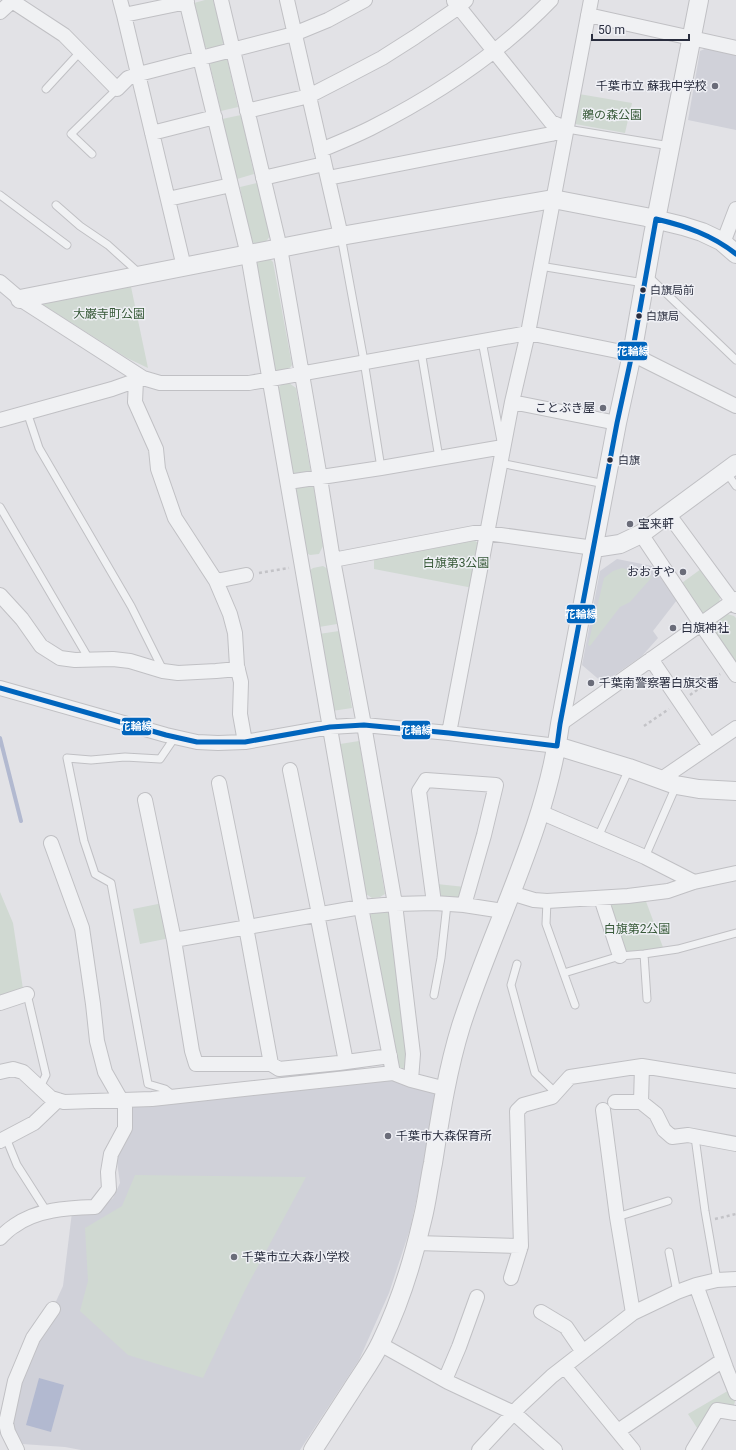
<svg xmlns="http://www.w3.org/2000/svg" width="736" height="1450" viewBox="0 0 736 1450" font-family="Roboto,'Noto Sans JP',sans-serif">
  <style>
    .built { fill: #d0d1d9 }
    .green { fill: #d0d9d2 }
    .water { fill: #b2b9d0 }
    .lines { fill: none; stroke-linecap: round; stroke-linejoin: round }
    .stream { stroke: #b2b9d0; stroke-width: 4 }
    .service-casing { stroke: #c0c0c4; stroke-width: 9 }
    .minor-casing { stroke: #c0c0c4; stroke-width: 16 }
    .tertiary-casing { stroke: #c0c0c4; stroke-width: 20 }
    .path { stroke: #c3c3c7; stroke-width: 2.5; stroke-dasharray: 3 3; stroke-linecap: butt }
    .service { stroke: #f0f1f3; stroke-width: 7 }
    .minor { stroke: #f0f1f3; stroke-width: 14 }
    .tertiary { stroke: #f0f1f3; stroke-width: 18 }
    .bus-1-casing { stroke: #eff0f5; stroke-width: 8 }
    .bus-1 { stroke: #0065bd; stroke-width: 5 }
    .poi-dot { fill: #6a6c79; stroke: #eff0f5; stroke-width: 1.5 }
    .bus-dot { fill: #292d3e; stroke: #eff0f5; stroke-width: 1.5 }
    .labels { text-anchor: middle; stroke-width: 3; stroke-linejoin: round; paint-order: stroke }
    .bus-label { font-size: 11px; fill: #292d3e; stroke: #eff0f5; text-anchor: start }
    .poi-label { font-size: 12px; fill: #292d3e; stroke: #eff0f5; text-anchor: start }
    .park-label { font-size: 12px; fill: #375938; stroke: #eff0f5 }
    .line-badge { stroke: #eff0f5; stroke-width: 1.5 }
    .badge-label { font-size: 11px; text-anchor: middle; font-weight: bold; fill: #fff }
  </style>
  <rect width="100%" height="100%" fill="#e2e2e6"/>
  <path class="built" d="M709 47 736 52V130L688 120 700 51Z
    M617 559 652 566 677 600 653 631 658 638 642 656 603 683 582 665 600 571Z
    M387 1078 436 1089 420 1183 410 1229 389 1293 359 1360 300 1450H81L65 1447 22 1444 13 1426 21 1378 63 1286 72 1212 98 1211 113 1198 120 1183 116 1155 131 1125 133 1104Z"/>
  <path class="green" d="M205 0H213L224 42 220 47 209 49 205 47 194 3Z
    M222 58 227 59 238 107 221 111 210 65 212 60Z
    M579 94 632 103 625 133 575 124Z
    M241 115 254 174 237 179 222 119Z
    M257 183 270 236 265 243 256 244 250 241 240 187Z
    M267 256 273 262 292 365 287 372 278 373 273 368 254 266 259 258Z
    M130 282 148 368 127 358 42 304V300Z
    M289 383 296 388 311 473 292 475 276 390 281 385Z
    M313 483 323 546 319 554 310 555 305 552 294 486Z
    M472 539 481 545 473 588 374 569V557Z
    M323 566 328 569 337 624 319 627 309 571 313 568Z
    M622 568 652 577 630 602 620 607 590 646 588 645 604 578 613 571Z
    M701 569 720 597 719 605 707 614 698 613 679 585Z
    M724 613 734 616 736 618V666L711 630 713 621Z
    M339 631 352 708 332 711 319 634Z
    M359 741 385 894 380 897 372 898 366 894 340 744Z
    M437 884 465 887 462 899 439 898Z
    M0 892 13 923 23 989 0 996Z
    M644 896 664 950 626 954 608 900Z
    M163 903 170 938 140 944 133 909Z
    M389 909 407 1064 403 1069H398L396 1066 370 911Z
    M135 1175 306 1177 245 1290 203 1378 128 1355 80 1311 88 1281 85 1228 122 1206Z
    M731 1389 736 1398 733 1408H717L701 1434 688 1414Z"/>
  <path class="water" d="M39 1378 64 1385 51 1432 26 1425Z"/>
  <g class="lines">
    <path class="stream" d="M0 738 21 821"/>
    <defs>
      <path id="service" d="M46 89 80 52
        M567 129 670 146
        M92 154 71 134 117 89
        M0 195 67 245
        M56 205 80 226 108 245 139 273
        M341 236 364 361 381 468
        M540 266 644 283
        M648 276 736 360
        M482 341 501 441
        M421 351 439 458
        M27 412 39 448 131 606 163 670
        M500 463 605 484
        M726 472 736 486
        M0 507 89 659
        M598 837 629 769
        M645 857 676 786
        M547 901 546 924 575 1005
        M644 954 647 999
        M517 964 511 985 535 1073 556 1093
        M564 973 620 956 644 954 678 949 736 933
        M27 994 46 1075 40 1087
        M434 995 441 958 447 904
        M174 1096 165 1089 148 1084 111 883 95 874 84 841 67 758 91 760 125 757 160 759 175 737
        M695 1137 705 1211 717 1280
        M6 1138 17 1165 47 1212
        M617 1217 668 1201
        M669 1252 677 1292"/>
      <path id="minor" d="M120 0 124 15
        M186 0 248 255 361 907 393 1073
        M221 0 280 248 320 478 333 560 364 725 395 904 413 1054 411 1080
        M287 0 341 236
        M454 1 551 122 567 129
        M0 12 12 1 64 35 117 89 128 78 139 74 294 34 328 20 365 0
        M588 15 736 48
        M247 111 309 96 342 79 382 58 415 37 459 7 466 0
        M152 133 215 117
        M321 150C338 143 355 136 371 128 436 95 500 53 551 0
        M263 178 324 164
        M328 178 551 134 567 129
        M168 199 231 185
        M723 243 736 209
        M184 267 124 15 187 2
        M0 282 20 299 143 378 160 383H249L528 333 632 354 736 406
        M136 380 135 402 156 449 158 469 175 518 216 581 230 614 235 633 237 666 241 682 240 714 245 742
        M512 402 617 423
        M0 420 112 389 143 378
        M288 482 381 468 503 447
        M669 515 736 606
        M641 534 701 624 736 675
        M333 560 474 533H487L594 548
        M216 581 246 575
        M0 595 22 619 41 646 60 658 75 660 113 659 130 661 163 671 178 673 216 671 238 669
        M651 659 710 746
        M0 688 166 735 197 742 218 743 245 742 330 727 364 725 449 733 557 746
        M560 724 736 599
        M449 733 512 402 528 333 591 0
        M290 770 319 914
        M660 780 736 728
        M219 783 248 927
        M145 800 174 940 192 1051 196 1064H271L279 1069 339 1063 390 1056
        M540 812 645 857 694 882
        M51 843 82 928 93 1004 97 1041 105 1072 121 1100
        M511 893 534 900 547 901 628 896 668 891 694 882 736 873
        M601 898 620 956
        M434 903 419 791 426 780 496 785 484 835 464 905
        M317 914 346 1062
        M246 927 271 1064
        M174 940 361 907 395 904 434 903 464 905 503 911
        M0 1003 27 994
        M0 1072 13 1069 23 1072 51 1098 64 1102 152 1099 393 1073 411 1080 446 1089
        M615 1102H641L656 1114 664 1130 672 1137 688 1135 736 1144
        M641 1102 642 1066
        M603 1110 617 1217 633 1313
        M0 1141 34 1123 58 1100
        M0 1238C4 1234 9 1229 14 1226 37 1209 67 1208 95 1207L109 1189 108 1172 111 1154 125 1128V1100
        M416 1243 521 1246
        M511 1278 521 1246 517 1111 523 1105 552 1097 570 1077 642 1066 736 1081
        M696 1285 726 1368 736 1393
        M541 1312 566 1327 583 1352
        M380 1344 448 1382 514 1413 555 1450
        M565 1367 633 1450
        M445 1380 459 1347 477 1297
        M618 1431 723 1360
        M17 1450 8 1432 6 1423 15 1381 33 1338 53 1309
        M479 1450 520 1406 552 1376 633 1313 677 1292 696 1285 717 1280 736 1279
        M693 1450 717 1410 735 1413"/>
      <path id="tertiary" d="M20 299 341 236 553 199 646 217 683 226 702 232 721 241 736 254
        M594 548 620 544 641 534 736 464
        M557 746 629 768 676 785 699 789 736 791
        M313 1450C325 1431 338 1411 351 1391 361 1375 373 1359 381 1342 399 1305 413 1260 422 1221 427 1202 429 1182 433 1163 440 1118 447 1071 461 1026 493 926 546 830 560 724L617 423 632 354 653 235 699 0"/>
    </defs>
    <use href="#service" class="service-casing"/>
    <use href="#minor" class="minor-casing"/>
    <use href="#tertiary" class="tertiary-casing"/>
    <path class="path" d="M259 573 289 568
      M690 695 720 674
      M644 726 669 709
      M715 1219 736 1214"/>
    <use href="#service" class="service"/>
    <use href="#minor" class="minor"/>
    <use href="#tertiary" class="tertiary"/>
    <defs>
      <path id="bus-1" d="M656 219C686 226 712 235 736 254
        M0 688 166 735 197 742H245L330 727 364 725 449 733 557 746
        M557 746 560 724 617 423 632 354 656 219"/>
    </defs>
    <use href="#bus-1" class="bus-1-casing"/>
    <use href="#bus-1" class="bus-1"/>
  </g>
  <g class="poi-dot">
    <circle cx="715" cy="86" r="4"/>
    <circle cx="603" cy="408" r="4"/>
    <circle cx="630" cy="524" r="4"/>
    <circle cx="683" cy="572" r="4"/>
    <circle cx="673" cy="628" r="4"/>
    <circle cx="591" cy="683" r="4"/>
    <circle cx="388" cy="1136" r="4"/>
    <circle cx="234" cy="1257" r="4"/>
  </g>
  <g class="bus-dot">
    <circle cx="643" cy="290" r="3.5"/>
    <circle cx="639" cy="316" r="3.5"/>
    <circle cx="610" cy="460" r="3.5"/>
  </g>
  <g class="labels">
    <g class="bus-label">
      <text x="650" y="294">白旗局前</text>
      <text x="646" y="320">白旗局</text>
      <text x="618" y="464">白旗</text>
    </g>
    <g class="poi-label">
      <text x="707" y="90" text-anchor="end">千葉市立 蘇我中学校</text>
      <text x="595" y="412" text-anchor="end">ことぶき屋</text>
      <text x="638" y="528">宝来軒</text>
      <text x="675" y="576" text-anchor="end">おおすや</text>
      <text x="681" y="632">白旗神社</text>
      <text x="599" y="687">千葉南警察署白旗交番</text>
      <text x="396" y="1140">千葉市大森保育所</text>
      <text x="242" y="1261">千葉市立大森小学校</text>
    </g>
    <g class="park-label">
      <text x="612" y="119">鵜の森公園</text>
      <text x="109" y="318">大巌寺町公園</text>
      <text x="456" y="567">白旗第3公園</text>
      <text x="637" y="933">白旗第2公園</text>
    </g>
  </g>
  <g class="line-badge">
    <rect x="617" y="341" width="31" height="20" rx="4" fill="#0065bd"/>
    <rect x="566" y="604" width="30" height="20" rx="4" fill="#0065bd"/>
    <rect x="121" y="717" width="31" height="19" rx="4" fill="#0065bd"/>
    <rect x="401" y="720" width="30" height="20" rx="4" fill="#0065bd"/>
  </g>
  <g class="badge-label">
    <text x="633" y="355">花輪線</text>
    <text x="581" y="618">花輪線</text>
    <text x="136" y="730">花輪線</text>
    <text x="416" y="734">花輪線</text>
  </g>
  <path d="M592 34v6h97v-6" fill="none" stroke="#292d3e" stroke-width="2"/>
  <text x="598" y="34" font-size="12" fill="#292d3e" stroke="#eff0f5" stroke-width="3" paint-order="stroke">50 m</text>
</svg>
